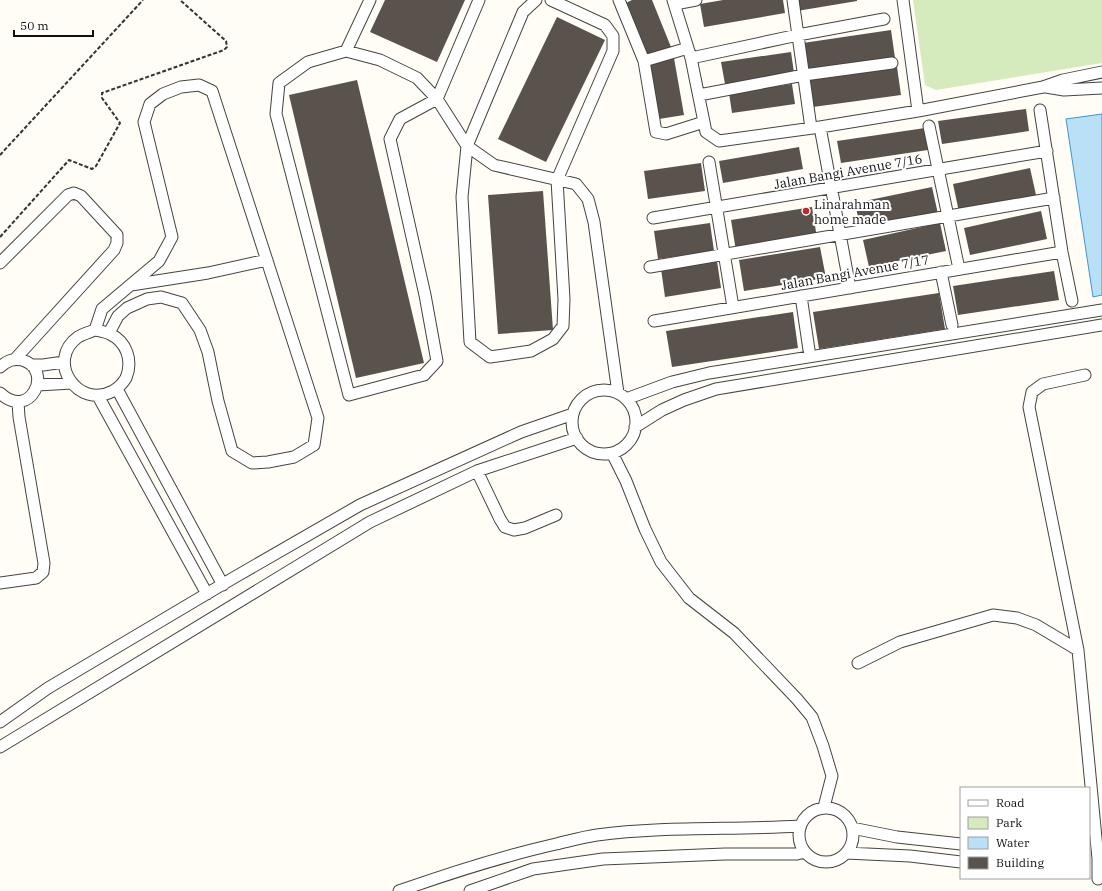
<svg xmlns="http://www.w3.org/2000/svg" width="1102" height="891" viewBox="0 0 1102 891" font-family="'IBM Plex Serif',serif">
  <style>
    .green { fill: #d5ebbd }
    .water { fill: #b9e0f7; stroke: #3f96cf }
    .building { fill: #5a524d }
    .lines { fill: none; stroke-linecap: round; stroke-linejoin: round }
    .minor-casing { stroke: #444; stroke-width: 13 }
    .path { stroke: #333; stroke-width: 2; stroke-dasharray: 4 2; stroke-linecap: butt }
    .minor { stroke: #fff; stroke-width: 11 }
    .poi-dot { fill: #c4262e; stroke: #fff; stroke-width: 1.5 }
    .labels { text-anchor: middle; stroke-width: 4; stroke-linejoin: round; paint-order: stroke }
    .street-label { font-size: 13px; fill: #111; stroke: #fff }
    .poi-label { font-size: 13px; fill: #111; stroke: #fff; text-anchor: start }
  </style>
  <rect width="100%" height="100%" fill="#fffdf5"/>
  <path class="green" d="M913 0H1102V63L936 90 925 85Z"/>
  <path class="water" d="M1102 114V295L1093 297 1066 119Z"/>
  <path class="building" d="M385 0H465L437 62 370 32Z
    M632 0H652L671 47 648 56 626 3Z
    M723 0H783L785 13 704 27 700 4Z
    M796 0H857V1L797 11Z
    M557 17 605 40 546 162 498 139Z
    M891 30 895 58 808 71 803 43Z
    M791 52 794 73 725 84 721 62Z
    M674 58 684 115 659 119 649 62Z
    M897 67 901 95 813 107 809 79Z
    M357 80 424 363 356 378 289 95Z
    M792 84 795 104 732 113 729 93Z
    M1026 109 1029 131 942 144 938 121Z
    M925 128 928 150 841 163 837 141Z
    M799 147 803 169 723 183 719 161Z
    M701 163 705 191 648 199 644 171Z
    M1030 168 1036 195 959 212 953 184Z
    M932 187 938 214 861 231 855 203Z
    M543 191 553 330 498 334 488 195Z
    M812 207 817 238 736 251 731 220Z
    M1041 211 1047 239 970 255 964 228Z
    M710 223 714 251 658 259 654 231Z
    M940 223 946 251 869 267 863 240Z
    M820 247 826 278 744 291 739 260Z
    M717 261 721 288 665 297 661 269Z
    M1054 271 1059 300 958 315 953 286Z
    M939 293 945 329 819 349 813 312Z
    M793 312 798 348 672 367 666 331Z"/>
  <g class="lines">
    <defs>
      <path id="minor" d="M479 0 437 99 400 119 390 139 425 295 437 361 424 375 349 395 276 114 279 83 308 62 346 51 380 60 417 78 437 99 467 146 494 165 576 184 588 199 594 222 618 393
        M536 0 523 12 467 146 462 197 470 342 490 357 531 351 553 339 563 326 564 299 557 180 613 51V36L605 25 551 0
        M619 0 644 61 656 132 666 134 704 122
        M673 0 691 58 706 132 719 141 820 127 918 111 1043 87 1063 80 1102 72
        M793 0 811 128
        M903 0 918 111
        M675 4 696 0
        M346 51 370 0
        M691 58 798 35 884 19
        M644 61 688 48
        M1046 87 1064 90 1102 88
        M699 95 804 75 892 63
        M1040 110 1062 252 1072 301
        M929 126 959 269
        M820 127 850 288
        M709 162 733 307
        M653 218 1047 151
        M0 263 68 195 74 193 81 196 117 235V243L114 250 16 358
        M650 267 1054 198
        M941 272 952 325
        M131 285 208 273 267 260
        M801 296 809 350
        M654 321 1062 252
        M95 330 102 309 159 261 172 237 144 122 150 104 163 94 181 87 199 85 212 91 318 418 314 445 294 457 268 462 252 463 232 451 218 401 208 352 200 330 182 303 161 297 147 299 127 308 118 316 109 333
        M95 330C100 331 106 332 110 334 127 342 133 361 126 378 123 383 118 388 113 391 78 410 45 361 78 337 83 334 90 332 95 330Z
        M31 365H43L64 362
        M0 367C7 361 13 358 22 360 55 369 30 422 0 393
        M1085 375 1043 384 1032 392 1029 407 1078 650 1098 859V879
        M38 385 72 383
        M117 389 223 585
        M572 422a32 32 0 1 1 64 0a32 32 0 1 1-64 0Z
        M98 396 207 594
        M626 399 672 382 709 373 1102 310
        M635 427 662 410 684 400 716 389 1102 325
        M612 453 626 481 645 529 661 562 689 598 734 633 797 699 812 717 823 746 832 776 824 807
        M477 471 500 519 505 527 514 530 525 528 556 515
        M0 583 36 578 43 572 44 563 19 417 18 402
        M858 663 900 642 993 615 1017 618 1036 625 1078 650
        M0 722 48 688 235 577 360 505 521 432 573 414
        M0 747 370 522 477 471 577 438
        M799 835a27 27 0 1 1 54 0a27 27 0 1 1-54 0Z
        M852 828 897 837 961 844
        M846 853 910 856 961 862
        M399 891C450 873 503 856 556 844 569 841 583 837 597 835 664 826 733 830 800 826
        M470 891 533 869 603 859 725 854H797L805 852"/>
    </defs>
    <use href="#minor" class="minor-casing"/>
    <path class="path" d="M0 155 143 0
      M0 237 69 160 92 169 96 166 120 123 102 98V93L224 50 227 47 226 41 180 0"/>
    <use href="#minor" class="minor"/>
  </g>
  <circle class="poi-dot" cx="806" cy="211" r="4"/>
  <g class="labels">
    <g class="street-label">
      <text transform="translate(848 171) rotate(-10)" y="5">Jalan Bangi Avenue 7/16</text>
      <text transform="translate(855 272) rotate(-10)" y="5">Jalan Bangi Avenue 7/17</text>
    </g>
    <g class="poi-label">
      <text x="814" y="209">Linarahman<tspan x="814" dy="15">home made</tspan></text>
    </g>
  </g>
  <rect x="960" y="787" width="130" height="92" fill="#ffffff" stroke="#a0a0a0"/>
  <rect x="968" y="800" width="20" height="6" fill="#ffffff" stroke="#a0a0a0"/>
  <text x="996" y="807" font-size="12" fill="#111111">Road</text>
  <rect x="968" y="817" width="20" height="12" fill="#d5ebbd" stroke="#a0a0a0"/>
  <text x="996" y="827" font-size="12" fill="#111111">Park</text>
  <rect x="968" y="837" width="20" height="12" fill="#b9e0f7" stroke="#a0a0a0"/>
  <text x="996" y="847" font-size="12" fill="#111111">Water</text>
  <rect x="968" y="857" width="20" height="12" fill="#5a524d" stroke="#a0a0a0"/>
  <text x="996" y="867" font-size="12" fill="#111111">Building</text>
  <path d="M14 30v6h79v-6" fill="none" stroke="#111111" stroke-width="2"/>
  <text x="20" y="30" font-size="12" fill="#111111" stroke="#ffffff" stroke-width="3" paint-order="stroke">50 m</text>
</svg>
